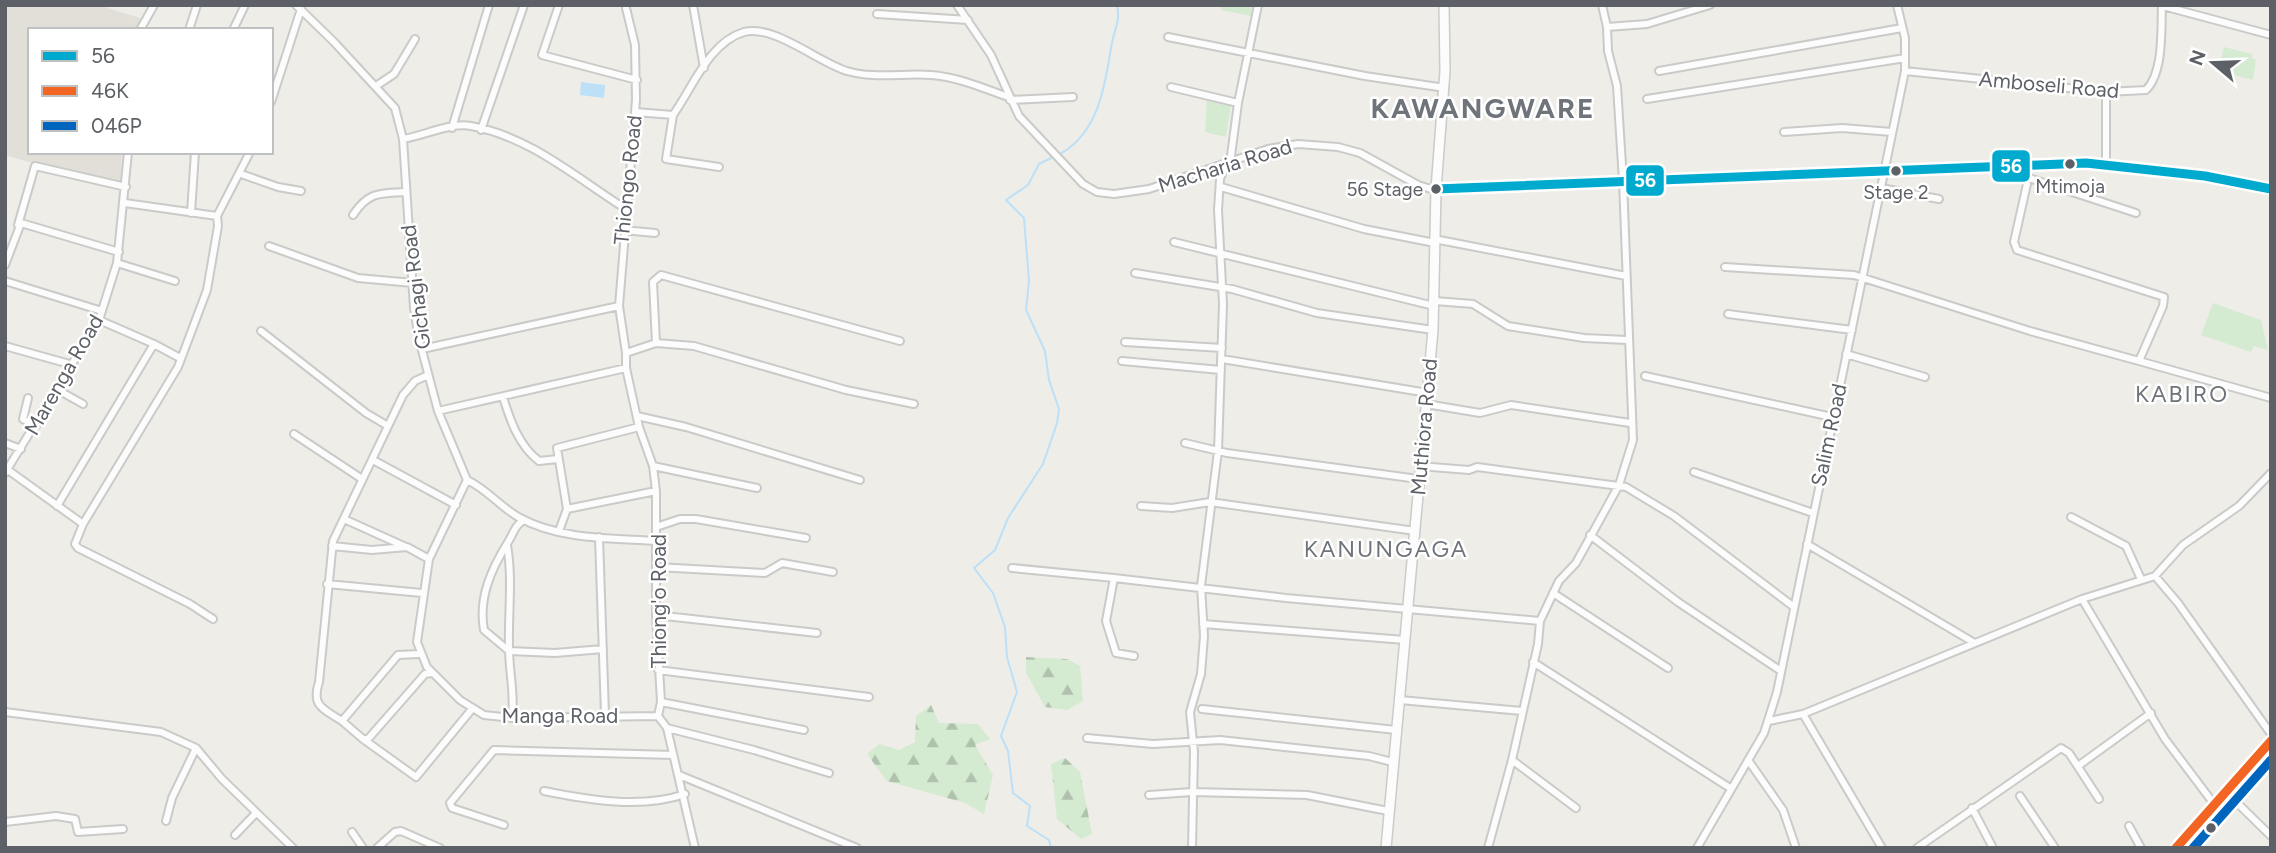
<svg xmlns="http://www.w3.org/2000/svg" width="2276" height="853" viewBox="0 0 2276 853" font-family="Figtree,sans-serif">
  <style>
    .education { fill: #e1dfd8 }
    .forest { fill: url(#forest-firs) }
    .green { fill: #d5ebd1 }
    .water { fill: #bce0f8 }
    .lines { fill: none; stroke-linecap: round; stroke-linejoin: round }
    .stream { stroke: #bce0f8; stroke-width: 2 }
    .street-casing { stroke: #cacac9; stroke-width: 10 }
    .secondary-casing { stroke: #cacbca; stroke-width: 12 }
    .street { stroke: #fcfcfc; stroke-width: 6 }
    .secondary { stroke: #fcfcfc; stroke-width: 9 }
    .bus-1-casing { stroke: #fff; stroke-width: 14 }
    .bus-2-casing { stroke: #fff; stroke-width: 14 }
    .bus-3-casing { stroke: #fff; stroke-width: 14 }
    .bus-1 { stroke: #00a9ce; stroke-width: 9 }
    .bus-2 { stroke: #f26522; stroke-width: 9 }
    .bus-3 { stroke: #0065bd; stroke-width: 9 }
    .bus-dot { fill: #5d6167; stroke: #fff; stroke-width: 2.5 }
    .labels { text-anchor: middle; stroke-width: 5; stroke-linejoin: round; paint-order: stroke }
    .bus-label { font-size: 19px; fill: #5d6167; stroke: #fff }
    .street-label { font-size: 21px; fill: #5d6167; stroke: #fff }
    .neighbourhood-label { font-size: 23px; letter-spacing: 2px; fill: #6e7479; stroke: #fff }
    .district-label { font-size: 28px; font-weight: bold; letter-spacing: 2px; fill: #6e7479; stroke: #fff }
    .line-badge { stroke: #fff; stroke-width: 2.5 }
    .badge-label { font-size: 19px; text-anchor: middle; font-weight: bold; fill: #fff }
  </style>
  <defs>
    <pattern id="forest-firs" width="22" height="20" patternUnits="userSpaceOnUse" patternTransform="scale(1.75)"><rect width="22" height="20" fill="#d5ebd1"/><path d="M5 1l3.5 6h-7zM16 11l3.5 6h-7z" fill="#b0c2ad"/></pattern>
  </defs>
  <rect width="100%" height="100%" fill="#eeede8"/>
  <path class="education" d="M5 5H98L140 18 137 30H30V152H122L120 189 5 155Z"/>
  <path class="forest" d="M1026 657 1067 659 1080 666 1083 701 1067 710 1045 707 1026 673Z
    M931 705 939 723 978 724 990 739 975 745 993 775 984 814 965 803 887 781 867 754 879 744 899 750 915 742 916 716Z
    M1065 758 1080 772 1092 834 1081 839 1057 819 1051 764Z"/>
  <path class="green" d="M1222 5H1252L1251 16 1221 10Z
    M2224 47 2252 54V58L2256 60 2253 80 2218 71Z
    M1207 100 1231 105 1226 137 1205 132Z
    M2213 303 2261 320 2268 350 2254 346 2251 352 2201 335Z"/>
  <path class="water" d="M581 82 605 85 604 98 580 95Z"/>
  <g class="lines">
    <path class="stream" d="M1060 154C1098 133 1105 87 1111 48 1113 32 1121 22 1117 5
      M1051 848 1049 840 1027 826 1030 806 1013 793 1008 751 1001 736 1017 692 1007 657 1005 627 993 593 974 568 995 550 1008 518 1043 464 1057 423 1059 409 1049 380 1045 351 1026 310 1029 281 1024 218 1006 200 1028 185 1039 164 1055 156"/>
    <defs>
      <path id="street" d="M296 5 334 42 395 108 403 139 414 308 419 339 438 411 467 480C487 489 500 507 520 518 561 540 611 538 657 541
        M559 5 542 55 637 80
        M693 5 704 68
        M957 5 991 55 1019 116 1083 184 1097 192 1114 194 1149 189 1268 149 1298 144 1338 147 1360 153 1418 185 1431 189 2086 163 2205 176 2271 189
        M1602 5 1607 27 1647 24 1710 5
        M2163 6 2271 35
        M626 8 635 45 636 100 619 306 626 353V368L639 427 653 466 656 491V615L661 702 658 716 667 728 695 848
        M877 14 968 20
        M140 30 154 5
        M189 30 197 5
        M233 30 245 5
        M1168 37 1365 76 1445 88
        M1659 71 1902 28
        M1905 71 2106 92 2146 90C2164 72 2161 29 2162 5
        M376 86 394 74 415 39
        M1171 87 1238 103
        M2106 92V163
        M1647 99 1905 58
        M1010 100 1073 97
        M271 102 301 9
        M635 112 673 115C692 89 709 42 744 32 773 24 818 62 847 71 873 79 904 73 931 75 958 77 983 88 1008 97
        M673 115 666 159 719 167
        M452 128 489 5
        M481 130 524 5
        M1784 132 1842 128 1892 132
        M403 139C423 136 451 122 471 126 529 136 578 179 626 209
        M1230 163 1238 103 1258 5
        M2021 164 2027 184 2014 242 2017 250 2164 297 2163 306 2139 361 2271 398
        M241 174 278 187 301 191
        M2026 177 2136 213
        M1221 187 1364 229 1435 243
        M1881 188 1939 199
        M125 203 217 216
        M191 213 195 152
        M353 215C368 192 380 193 405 192
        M18 225 35 166 126 187
        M623 230 655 233
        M1434 239 1626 276
        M1174 242 1434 306
        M269 246 358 278 413 283
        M117 263 175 281
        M5 265 21 223 119 252
        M1725 267 1854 275 2030 331 2139 361
        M1135 273 1232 289 1317 313 1433 330
        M5 281 102 311
        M1435 301 1473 304 1508 326 1584 338 1627 340
        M1728 314 1852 330
        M261 331 366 413 388 426
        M900 341 661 275 653 282 656 343 694 346 846 390 914 404
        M1125 342 1222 348
        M154 344 180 358
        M5 346 73 365
        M422 349 619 306
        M626 353 656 343
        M1846 354 1925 377
        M1222 359 1428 393
        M1122 361 1221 370
        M1645 376 1832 417
        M58 390 83 404
        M503 397C510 420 519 446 539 461L558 459
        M28 398 23 419 36 426
        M1426 404 1480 413 1511 405 1630 423
        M438 411 626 368
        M637 416 686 427 860 480
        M294 434 362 479
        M5 443 21 449
        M1185 443 1227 453 1418 479
        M373 460 456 505
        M653 466 757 488
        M1419 466 1469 470 1477 467 1626 487 1674 516 1794 607
        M8 470 83 524 75 544 78 548 190 604 213 619
        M1694 472 1813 513
        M5 473 99 320 117 263 128 152
        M467 480 429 559 417 642 427 667 460 700 484 715 512 718 658 716
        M57 506 154 344 99 320
        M1141 506 1172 508 1210 502 1415 531
        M567 509 656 491
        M2071 517 2126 546 2141 579
        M344 519 406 547
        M524 520C514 526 514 533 508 542 492 568 478 597 484 630L509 651 555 653 603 649
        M83 524 178 367 207 290 218 226 217 216 250 152
        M659 526 680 519H696L806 538
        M559 531 567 509 557 448 639 427
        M1590 535 1678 602 1781 671
        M599 537 605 715
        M1807 544 1973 642
        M507 545C513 579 508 613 509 648 509 672 515 694 512 718
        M332 546 372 550 407 547 429 559
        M657 567 765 573 782 563 833 572
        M1012 568 1114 578
        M2155 576 2178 603 2271 734
        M327 584 422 593
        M1553 593 1668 668
        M2082 599 2155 576 2183 545 2239 506 2271 473
        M656 615 817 633
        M1203 624 1405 640
        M419 654 398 655 342 721C323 709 311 706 319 682L333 541 403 395 415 381 428 375
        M1134 656 1116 653 1106 621 1114 578 1286 598 1540 621
        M1533 662 1730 788
        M658 670 869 697
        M1400 700 1522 711
        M661 702 804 730
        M1202 709 1396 730
        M5 712 161 732 196 748 222 779 293 848
        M1803 714 1882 848
        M342 721 363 739H368L425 674 432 673
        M1769 721 1803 714 2082 599 2165 739 2214 804
        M667 728 754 750 829 773
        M1087 738 1153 744 1220 740 1369 756 1392 762
        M363 739 416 777 472 709
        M1512 760 1576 808
        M1748 760 1783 810 1796 848
        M2078 766 2151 713
        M679 775 857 848
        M544 791C589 800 642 809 685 794
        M2225 791 2271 836
        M1149 795 1192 792 1307 795 1388 811
        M2020 796 2055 848
        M1972 808 1993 848
        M166 821 172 798 196 748
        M5 822 56 816 75 819 78 832 123 829
        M504 825 452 808 450 803 494 750 673 755
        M2129 826 2141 848
        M352 832 363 848
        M235 835 256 813
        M377 848 395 832 401 831 440 848
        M1192 848 1194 752 1190 712 1201 674 1204 636 1201 586 1218 451 1223 304 1218 210 1220 179 1225 165
        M1488 848 1512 760 1538 644 1540 621 1559 581 1576 563 1619 485 1633 440 1623 181 1617 86 1608 51 1607 27
        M1697 848 1764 733 1777 692 1905 71V38L1897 5
        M1917 848 2061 748 2069 753 2099 799"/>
      <path id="secondary" d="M1386 848 1433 330 1436 189 1445 71 1444 5
        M2176 848 2271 741"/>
    </defs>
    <use href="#street" class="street-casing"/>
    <use href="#secondary" class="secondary-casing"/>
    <use href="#street" class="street"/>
    <use href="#secondary" class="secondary"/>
    <defs>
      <path id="bus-1" d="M1436 189 2086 163 2205 176 2271 189"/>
      <path id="bus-2" d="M2176 848 2271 741"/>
      <path id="bus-3" d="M2193 848 2271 760"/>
    </defs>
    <use href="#bus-1" class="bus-1-casing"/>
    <use href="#bus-2" class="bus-2-casing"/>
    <use href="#bus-3" class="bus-3-casing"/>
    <use href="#bus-1" class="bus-1"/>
    <use href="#bus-2" class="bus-2"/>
    <use href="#bus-3" class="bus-3"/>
  </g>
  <g class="bus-dot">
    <circle cx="2070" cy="164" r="6"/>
    <circle cx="1896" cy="171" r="6"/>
    <circle cx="1436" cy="189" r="6"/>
    <circle cx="2211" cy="828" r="6"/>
  </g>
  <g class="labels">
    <g class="bus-label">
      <text x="2070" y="193">Mtimoja</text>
      <text x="1423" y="196" text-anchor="end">56 Stage</text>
      <text x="1896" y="199">Stage 2</text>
    </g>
    <g class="street-label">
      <text transform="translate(2049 85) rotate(5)" y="7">Amboseli Road</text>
      <text transform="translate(1225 166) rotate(-17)" y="7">Macharia Road</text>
      <text transform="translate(628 180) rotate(-84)" y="7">Thiongo Road</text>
      <text transform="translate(416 287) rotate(-97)" y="7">Gichagi Road</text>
      <text transform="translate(64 375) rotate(-60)" y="7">Marenga Road</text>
      <text transform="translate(1424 427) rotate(-85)" y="7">Muthiora Road</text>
      <text transform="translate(1829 435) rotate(-78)" y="7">Salim Road</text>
      <text transform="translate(659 601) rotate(-90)" y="7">Thiong'o Road</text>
      <text x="560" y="723">Manga Road</text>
    </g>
    <g class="neighbourhood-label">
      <text x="2182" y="402">KABIRO</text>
      <text x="1386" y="557">KANUNGAGA</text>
    </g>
    <g class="district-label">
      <text x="1483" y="118">KAWANGWARE</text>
    </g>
  </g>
  <g class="line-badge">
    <rect x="1991" y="149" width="40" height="34" rx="7" fill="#00a9ce"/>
    <rect x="1625" y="164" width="40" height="33" rx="7" fill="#00a9ce"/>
  </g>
  <g class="badge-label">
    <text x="2011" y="173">56</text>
    <text x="1645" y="187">56</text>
  </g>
  <rect width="2276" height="853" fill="none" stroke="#5d6167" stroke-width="14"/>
  <rect x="28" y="28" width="245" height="126" fill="#ffffff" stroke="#bec0c2" stroke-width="2"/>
  <rect x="42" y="51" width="35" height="10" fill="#00a9ce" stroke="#bec0c2" stroke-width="2"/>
  <text x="91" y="63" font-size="21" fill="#5d6167">56</text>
  <rect x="42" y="86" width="35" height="10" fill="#f26522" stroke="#bec0c2" stroke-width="2"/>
  <text x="91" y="98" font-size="21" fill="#5d6167">46K</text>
  <rect x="42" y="121" width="35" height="10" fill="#0065bd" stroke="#bec0c2" stroke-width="2"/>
  <text x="91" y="133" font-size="21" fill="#5d6167">046P</text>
  <g transform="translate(2213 63) rotate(289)" stroke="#ffffff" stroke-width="5" paint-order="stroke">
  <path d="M0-5L12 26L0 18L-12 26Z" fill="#5d6167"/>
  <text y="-10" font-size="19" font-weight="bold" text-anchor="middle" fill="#5d6167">N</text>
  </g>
</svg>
